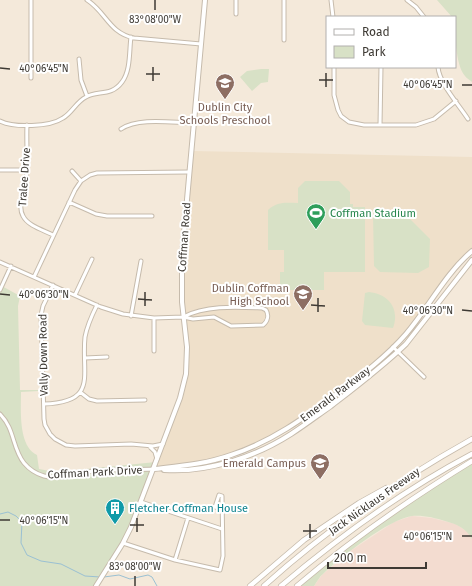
<svg xmlns="http://www.w3.org/2000/svg" width="472" height="586" viewBox="0 0 472 586" font-family="'Fira Sans',sans-serif">
  <style>
    .commercial { fill: #f3dcd0 }
    .built { fill: #efe0ca }
    .green { fill: #d8e1c6 }
    .lines { fill: none; stroke-linecap: round; stroke-linejoin: round }
    .stream { stroke: #9ac0d3; stroke-width: 1 }
    .minor-casing { stroke: #c6bbac; stroke-width: 5 }
    .major-casing { stroke: #c6bbac; stroke-width: 6 }
    .highway-casing { stroke: #c6bbac; stroke-width: 6 }
    .minor { stroke: #fff; stroke-width: 3 }
    .major { stroke: #fff; stroke-width: 4 }
    .highway { stroke: #fff; stroke-width: 4.5 }
    .ticks { fill: none; stroke: #3e3a34; stroke-width: 1.5 }
    .labels { text-anchor: middle; stroke-width: 4; stroke-linejoin: round; paint-order: stroke }
    .education-label { font-size: 11px; fill: #785e54; stroke: #fff; text-anchor: end }
    .street-label { font-size: 11px; fill: #3e3a34; stroke: #fff }
    .leisure-label { font-size: 11px; fill: #27864d; stroke: #fff; text-anchor: start }
    .culture-label { font-size: 11px; fill: #0d838f; stroke: #fff; text-anchor: start }
    .ticks-label { font-size: 10px; text-anchor: middle; fill: #3e3a34; stroke: #fff; stroke-width: 4; stroke-linejoin: round; paint-order: stroke }
  </style>
  <rect width="100%" height="100%" fill="#f4e9da"/>
  <path class="commercial" d="M412 516 432 518 456 524 469 533 472 539V586H314L322 575 349 552 394 522Z"/>
  <path class="built" d="M192 151 472 157V251L467 255 406 334 361 375 278 434 220 459 154 469 175 411 186 367 181 286Z"/>
  <path class="green" d="M437 0H472V82C470 80 466 78 465 76 455 64 455 32 455 17H452Z
    M261 69H269L268 82 261 83 252 91 240 77 247 71Z
    M305 181H339L350 192V204H353V207H365V272H324V290H280V272H284V250H268V210C278 201 286 203 298 203V188Z
    M404 213 430 239 429 267 418 273 380 272 374 266 373 214Z
    M0 285 20 296 18 306 20 390H39V391L21 392C21 410 18 446 37 455L39 469 55 472 156 462 131 527 96 586H0Z
    M369 292C389 294 400 309 393 328L365 325 362 321 365 293Z
    M472 464V539C466 528 456 524 445 521 435 518 423 515 412 516 389 519 341 557 323 574 319 577 317 582 314 586H300L357 540 413 500Z"/>
  <g class="lines">
    <path class="stream" d="M0 514 8 512 16 516 22 522 21 543 27 555 41 561 61 564 85 576 100 577
      M104 577 119 575 130 579 148 575 152 577 157 586"/>
    <defs>
      <path id="minor" d="M87 0C106 12 109 33 134 38L201 44
        M284 0V40
        M331 0 333 17
        M407 0 416 7 424 17
        M236 14V0
        M79 59 81 80 87 96
        M334 67V95L338 110 341 116 349 122 364 125H416L434 119 456 101
        M438 67C439 83 459 105 468 119
        M31 78V0
        M0 121C14 128 50 127 63 118 72 113 76 102 86 97 97 90 111 97 122 82 131 70 129 51 131 37
        M27 125C26 146 29 169 25 189 23 198 18 207 23 216 28 226 43 230 53 235
        M380 125 381 67
        M121 129C139 117 173 123 195 123
        M0 170H26
        M72 171 81 181
        M69 202 96 214 107 216H152
        M0 262 101 307 123 314 154 318 183 317 193 319 214 317 231 326 263 325C268 321 269 315 266 310L262 308C236 307 207 305 183 317
        M34 277 75 190 81 181 90 175 97 173 189 172
        M53 285 43 306 41 315 44 419 45 425 50 434 55 439 66 445 75 446 131 444 153 446 163 444
        M0 290 11 266
        M75 295 92 259
        M131 316 141 261
        M393 347 424 377
        M154 351V318
        M85 358 107 357
        M80 392 89 399 97 401 145 400
        M44 404C99 402 81 375 85 337 87 326 92 315 97 305
        M0 414C15 429 12 448 24 463 29 469 37 474 44 476 59 480 77 473 93 471 113 469 133 470 154 469
        M150 447 155 452 157 459
        M141 502 222 529
        M123 543 175 560 220 570 223 556 222 496 219 495 215 507 222 509
        M175 560 188 518"/>
      <path id="major" d="M154 469C180 466 206 464 231 455 271 442 304 418 338 393 362 375 387 356 406 334 429 307 445 274 472 251
        M164 470C208 473 255 457 291 434 305 425 318 415 331 406 357 386 382 367 406 344L472 260
        M96 586 123 543 131 527 180 398 186 374 187 347 182 302V255L205 0"/>
      <path id="highway" d="M250 586 304 540 359 503 386 488
        M264 586C327 529 397 481 472 439
        M281 586C340 536 404 490 472 454
        M297 586C352 539 410 499 472 461"/>
    </defs>
    <use href="#minor" class="minor-casing"/>
    <use href="#major" class="major-casing"/>
    <use href="#highway" class="highway-casing"/>
    <use href="#minor" class="minor"/>
    <use href="#major" class="major"/>
    <use href="#highway" class="highway"/>
  </g>
  <path class="ticks" d="M155 10V0M0 68 10 69M146 74H160M319 80H333M153 81V67M462 85H472M326 87V73M0 294 10 295M138 299 152 300M311 305 325 306M145 306V292M462 310 472 311M318 312V298M0 520H10M130 525H144M303 531H317M137 532V518M462 536H472M310 538V524M135 586V576"/>
  <defs>
    <symbol id="school-pin" viewBox="-11 -11 22 30"><path d="M0 17L-7.5 6A9.5 9.5 0 1 1 7.5 6Z" fill="#8d6e63" stroke="#fff"/><path d="M0-5L7-2L0 1L-7-2ZM-4 1L0 2.5L4 1V4Q0 6-4 4Z" fill="#fff"/></symbol>
    <symbol id="stadium-pin" viewBox="-11 -11 22 30"><path d="M0 17L-7.5 6A9.5 9.5 0 1 1 7.5 6Z" fill="#2e9e5b" stroke="#fff"/><path d="M0-5a6.5 5 0 1 0 0 10a6.5 5 0 1 0 0-10ZM-3.5-1.8h7v3.6h-7Z" fill="#fff"/></symbol>
    <symbol id="building-pin" viewBox="-11 -11 22 30"><path d="M0 17L-7.5 6A9.5 9.5 0 1 1 7.5 6Z" fill="#0f9aa8" stroke="#fff"/><path d="M-4-6H4V6H1V3H-1V6H-4ZM-2.5-4.3h1.7v1.8h-1.7ZM.8-4.3h1.7v1.8H.8ZM-2.5-1h1.7V.8h-1.7ZM.8-1h1.7V.8H.8Z" fill="#fff"/></symbol>
  </defs>
  <g fill-rule="evenodd">
    <use href="#school-pin" x="214" y="72" width="22" height="30"/>
    <use href="#stadium-pin" x="305" y="202" width="22" height="30"/>
    <use href="#school-pin" x="292" y="283" width="22" height="30"/>
    <use href="#school-pin" x="309" y="452" width="22" height="30"/>
    <use href="#building-pin" x="104" y="497" width="22" height="30"/>
  </g>
  <g class="labels">
    <g class="education-label">
      <text x="225" y="111" text-anchor="middle">Dublin City<tspan x="225" dy="13">Schools Preschool</tspan></text>
      <text x="289" y="292">Dublin Coffman<tspan x="289" dy="13">High School</tspan></text>
      <text x="306" y="467">Emerald Campus</text>
    </g>
    <g class="street-label">
      <text transform="translate(24 177) rotate(-86)" y="4">Tralee Drive</text>
      <text transform="translate(184 237) rotate(-86)" y="4">Coffman Road</text>
      <text transform="translate(43 355) rotate(-91)" y="4">Vally Down Road</text>
      <text transform="translate(335 394) rotate(-37)" y="4">Emerald Parkway</text>
      <text transform="translate(95 472) rotate(-3)" y="4">Coffman Park Drive</text>
      <text transform="translate(374 501) rotate(-35)" y="4">Jack Nicklaus Freeway</text>
    </g>
    <g class="leisure-label">
      <text x="330" y="217">Coffman Stadium</text>
    </g>
    <g class="culture-label">
      <text x="129" y="512">Fletcher Coffman House</text>
    </g>
  </g>
  <g class="ticks-label">
    <text x="155" y="23">83°08'00"W</text>
    <text x="44" y="72">40°06'45"N</text>
    <text x="428" y="88">40°06'45"N</text>
    <text x="44" y="298">40°06'30"N</text>
    <text x="428" y="314">40°06'30"N</text>
    <text x="44" y="524">40°06'15"N</text>
    <text x="428" y="540">40°06'15"N</text>
    <text x="135" y="570">83°08'00"W</text>
  </g>
  <rect x="326" y="16" width="130" height="52" fill="#ffffff" stroke="#b2b0ae"/>
  <rect x="334" y="29" width="20" height="6" fill="#ffffff" stroke="#b2b0ae"/>
  <text x="362" y="36" font-size="12" fill="#3e3a34">Road</text>
  <rect x="334" y="46" width="20" height="12" fill="#d8e1c6" stroke="#b2b0ae"/>
  <text x="362" y="56" font-size="12" fill="#3e3a34">Park</text>
  <path d="M328 562v6h98v-6" fill="none" stroke="#3e3a34" stroke-width="2"/>
  <text x="334" y="562" font-size="12" fill="#3e3a34" stroke="#ffffff" stroke-width="3" paint-order="stroke">200 m</text>
</svg>
